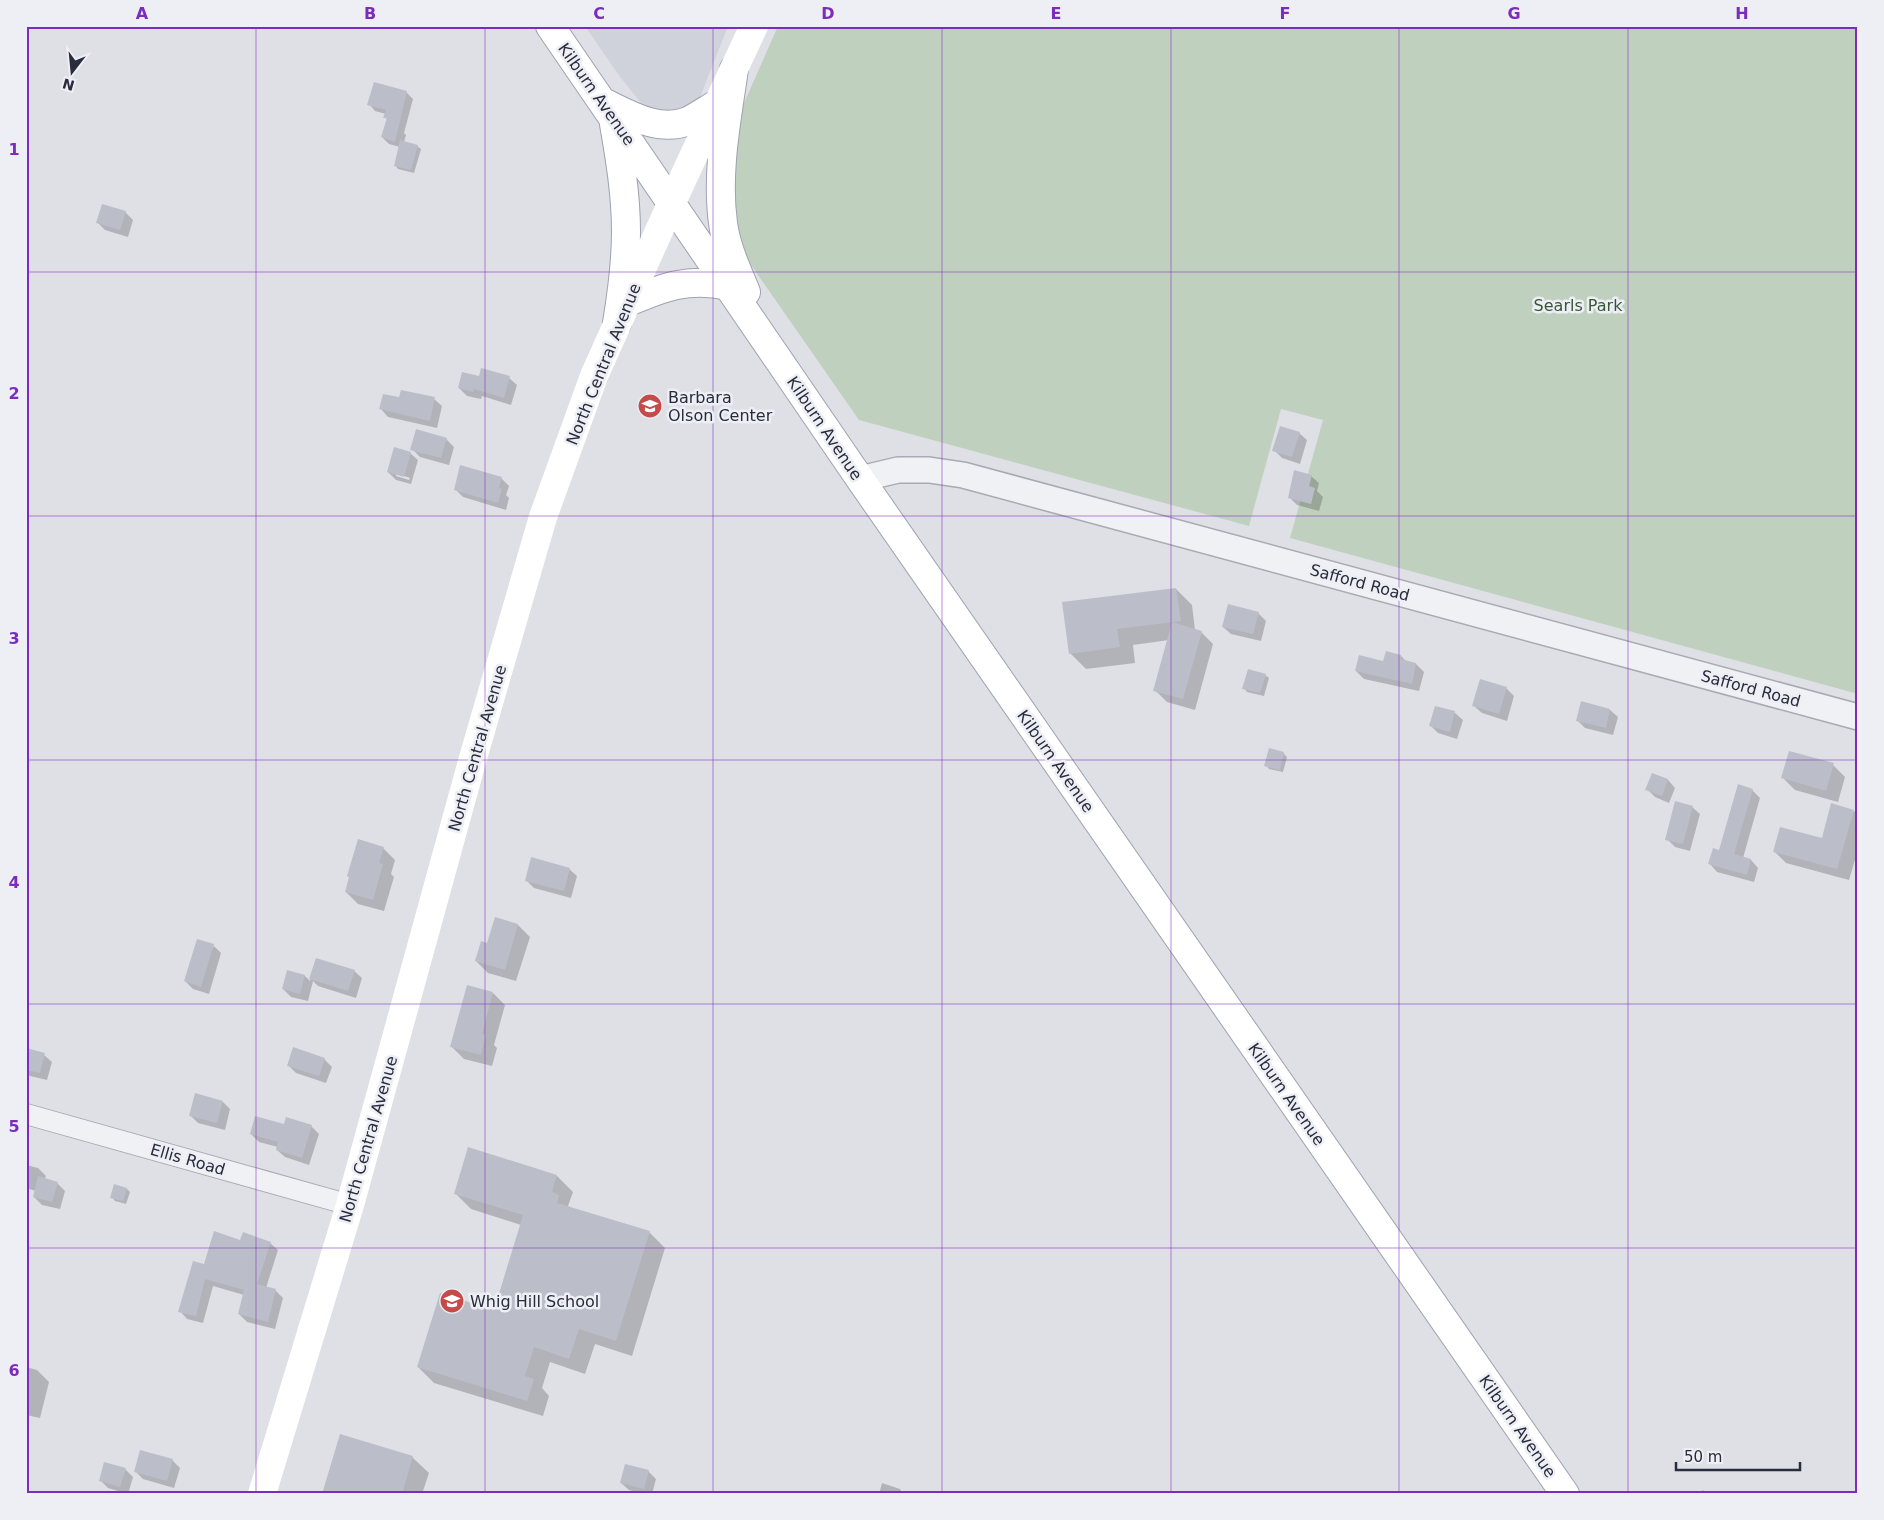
<svg xmlns="http://www.w3.org/2000/svg" width="1884" height="1520" viewBox="0 0 1884 1520" font-family="'DejaVu Sans',sans-serif">
  <style>
    .built { fill: #d0d2db }
    .green { fill: #c0d0bf }
    .shadow { fill: #0003; fill-rule: evenodd }
    .building { fill: #bbbec9 }
    .lines { fill: none; stroke-linecap: round; stroke-linejoin: round }
    .minor-casing { stroke: #a7aab3; stroke-width: 22 }
    .tertiary-casing { stroke: #a7aab3; stroke-width: 28 }
    .primary-casing { stroke: #9ea2b1; stroke-width: 30 }
    .minor { stroke: #f0f1f5; stroke-width: 20 }
    .tertiary { stroke: #f0f1f5; stroke-width: 25 }
    .secondary { stroke: #fff; stroke-width: 28 }
    .primary { stroke: #fff; stroke-width: 28 }
    .grid { fill: none; stroke: #7b2cbf; stroke-width: 1; stroke-opacity: 0.55 }
    .labels { text-anchor: middle; stroke-width: 5; stroke-linejoin: round; paint-order: stroke }
    .street-label { font-size: 16px; fill: #282c3c; stroke: #edeff4 }
    .park-label { font-size: 16px; fill: #365736; stroke: #edeff4 }
    .poi-label { font-size: 16px; fill: #282c3c; stroke: #edeff4; text-anchor: start }
    .neatline { fill: none; stroke: #7b2cbf; stroke-width: 2 }
    .grid-label { font-size: 16px; text-anchor: middle; font-weight: bold; fill: #7b2cbf }
  </style>
  <rect width="100%" height="100%" fill="#dee0e6"/>
  <path class="built" d="M585 26H728L699 100 675 115 658 113 640 102 618 74Z"/>
  <path class="green" d="M778 26H1858V694L1290 538 1323 420 1281 409 1249 526 859 420 735 242 733 128Z"/>
  <path class="shadow" d="M406 92 413 99 404 133 406 135 404 142 417 146 421 149 414 173 398 169 395 165 400 147 389 144 382 137 388 120 385 117 386 114 375 111 369 104Z
    M125 212 133 220 128 237 105 230 97 222Z
    M480 378H509L517 385 511 405 482 396 481 399 467 396 459 388Z
    M400 399H434L442 406 437 428 388 417 381 409Z
    M1299 433 1307 440 1300 464 1282 458 1274 450Z
    M446 439 454 447 449 465 420 457 412 449Z
    M410 453 418 460 411 484 396 480 388 472ZM396 473 410 478 409 480 396 476Z
    M1311 476 1319 483 1317 491 1323 497 1319 511 1297 505 1289 497Z
    M501 478 509 486 506 495 509 498 506 510 463 497 455 489Z
    M1176 589 1192 605 1195 630 1201 632 1213 644 1195 710 1167 702 1155 690 1169 640 1133 645 1135 663 1086 669 1070 653Z
    M1258 613 1266 621 1261 641 1231 634 1223 627Z
    M1401 656 1406 661 1416 664 1424 672 1419 691 1364 679 1356 671Z
    M1265 675 1269 678 1264 696 1247 692 1244 688Z
    M1506 688 1514 696 1507 721 1482 713 1474 706Z
    M1436 707 1455 713 1463 720 1457 739 1438 733 1431 726Z
    M1610 710 1618 717 1613 735 1585 728 1577 720Z
    M1283 753 1287 757 1283 772 1269 769 1266 765Z
    M1833 765 1845 777 1838 802 1795 790 1783 778Z
    M1653 775 1668 780 1675 788 1669 803 1655 797 1647 789Z
    M1752 790 1760 798 1743 858 1751 860 1758 868 1754 882 1717 872 1710 864 1720 851Z
    M1692 807 1700 814 1690 851 1675 847 1667 839Z
    M1854 811 1858 815V850L1849 880 1786 863 1774 851 1822 840Z
    M383 848 395 860 391 874 394 877 384 911 358 904 346 892Z
    M569 869 577 876 571 898 534 888 526 880Z
    M518 925 530 937 516 981 488 973 476 961Z
    M214 946 221 953 209 994 193 989 185 981Z
    M316 959 354 971 362 978 356 998 318 986 313 981 308 1001 291 997 283 989 288 972 305 976 310 981Z
    M493 993 505 1005 494 1045 497 1048 492 1066 464 1059 452 1047Z
    M26 1050 44 1055 52 1062 47 1080 26 1075Z
    M324 1059 332 1067 326 1083 296 1073 288 1065Z
    M223 1102 230 1109 225 1130 198 1123 191 1116Z
    M285 1125 311 1126 319 1134 309 1165 285 1157 277 1150 278 1147 259 1142 251 1134Z
    M26 1165 38 1168 46 1176 44 1180 57 1183 65 1191 60 1209 42 1205 34 1197 36 1191 26 1188Z
    M557 1176 573 1192 568 1206 571 1208 649 1232 665 1248 632 1356 595 1344 585 1374 550 1362 542 1388 549 1396 543 1416 434 1383 418 1367 495 1312 521 1225 471 1209 455 1193Z
    M127 1189 130 1192 126 1204 115 1201 112 1197Z
    M270 1243 278 1250 266 1288 275 1290 283 1298 275 1329 247 1322 239 1314 244 1295 213 1286 203 1323 187 1319 180 1311 204 1266Z
    M26 1367 37 1370 49 1382 40 1418 26 1415Z
    M412 1457 429 1473 422 1494H324Z
    M172 1460 180 1468 174 1488 143 1479 135 1471Z
    M125 1469 133 1477 128 1494 108 1488 100 1480Z
    M648 1471 656 1479 652 1494H643L629 1490 621 1483Z
    M882 1483 900 1489 903 1494H879Z
    M1703 1490 1707 1494H1697Z"/>
  <path class="building" d="M374 82 407 91 395 142 381 137 387 118H383L386 110 367 105Z
    M400 140 418 145 411 170 394 166Z
    M102 204 126 211 120 230 96 223Z
    M481 368 510 376 504 398 474 389 473 392 458 388 462 372 479 376Z
    M401 390 435 397 430 421 379 409 383 394 399 397Z
    M1280 426 1300 432 1292 457 1272 451Z
    M416 429 447 438 441 458 410 450Z
    M394 447 411 452 404 477 387 472Z
    M460 465 502 477 499 488 502 489 498 503 454 490Z
    M1294 470 1312 475 1309 486 1315 488 1311 504 1288 498Z
    M1176 588 1181 621 1117 629 1120 647 1069 654 1062 602Z
    M1228 604 1259 612 1253 634 1222 627Z
    M1172 622 1202 631 1183 699 1153 691Z
    M1386 651 1401 655V659L1416 663 1412 684 1355 671 1359 655 1383 661Z
    M1248 669 1266 674 1260 693 1242 689Z
    M1480 679 1507 687 1499 714 1472 706Z
    M1581 701 1610 709 1606 728 1576 721Z
    M1435 706 1455 711 1450 732 1429 726Z
    M1269 748 1284 752 1280 770 1264 766Z
    M1789 751 1834 763 1826 791 1781 778Z
    M1652 773 1668 779 1662 796 1645 790Z
    M1738 784 1753 789 1734 854 1751 859 1747 875 1708 864 1713 848 1719 850Z
    M1675 801 1693 806 1683 844 1665 840Z
    M1831 803 1854 810 1837 869 1773 852 1780 827 1822 838Z
    M358 839 384 847 379 863 383 864 373 900 345 892 349 877 347 876Z
    M531 857 570 868 564 891 525 881Z
    M495 917 518 924 505 970 475 961 481 941 487 943Z
    M197 939 214 944 201 987 184 981Z
    M316 958 355 970 348 991 309 979Z
    M287 970 305 975 300 994 282 989Z
    M467 985 493 992 482 1034 486 1035 481 1055 450 1047Z
    M293 1047 325 1058 319 1076 287 1066Z
    M26 1048 45 1053 40 1073 26 1070Z
    M195 1093 223 1101 217 1123 189 1116Z
    M255 1116 284 1124 286 1117 312 1125 302 1158 276 1150 278 1142 250 1134Z
    M468 1147 557 1175 552 1192 559 1195 557 1203 650 1231 616 1341 579 1329 569 1359 534 1347 525 1376 534 1379 527 1401 417 1367 440 1293 494 1310 523 1215 454 1194Z
    M38 1176 58 1182 52 1202 33 1197Z
    M114 1184 127 1188 123 1201 110 1198Z
    M214 1231 240 1240 243 1232 271 1242 257 1284 276 1289 268 1322 238 1314 244 1290 205 1279 196 1316 178 1312 193 1261 204 1264Z
    M340 1434 413 1456 402 1494H322Z
    M140 1450 173 1459 167 1481 134 1472Z
    M104 1462 126 1468 120 1487 99 1481Z
    M625 1464 649 1470 644 1489 620 1483Z"/>
  <g class="lines">
    <defs>
      <path id="minor" d="M26 1114 350 1205"/>
      <path id="tertiary" d="M860 479 898 470H929L963 475 1858 717"/>
      <path id="primary" d="M550 26 860 479 1565 1494
        M734 69C727 119 716 172 723 223 726 247 737 270 746 292
        M603 102C628 114 659 133 688 121 698 116 708 109 718 103
        M614 124C620 159 626 195 626 231 626 262 622 293 617 323
        M626 303C664 287 688 277 729 286"/>
    </defs>
    <use href="#minor" class="minor-casing"/>
    <use href="#tertiary" class="tertiary-casing"/>
    <use href="#primary" class="primary-casing"/>
    <use href="#minor" class="minor"/>
    <use href="#tertiary" class="tertiary"/>
    <path class="secondary" d="M262 1494 350 1205 473 758 543 517 594 376 672 202 754 26"/>
    <use href="#primary" class="primary"/>
  </g>
  <path class="grid" d="M256 26V1494M485 26V1494M713 26V1494M942 26V1494M1171 26V1494M1399 26V1494M1628 26V1494M26 272H1858M26 516H1858M26 760H1858M26 1004H1858M26 1248H1858"/>
  <defs>
    <symbol id="school-disc" viewBox="-11 -11 22 22"><circle r="9.5" fill="#c64b48" stroke="#edeff4"/><path d="M0-5L7-2L0 1L-7-2ZM-4 1L0 2.5L4 1V4Q0 6-4 4Z" fill="#fff"/></symbol>
  </defs>
  <g fill-rule="evenodd">
    <use href="#school-disc" x="636" y="392" width="28" height="28"/>
    <use href="#school-disc" x="438" y="1287" width="28" height="28"/>
  </g>
  <g class="labels">
    <g class="street-label">
      <text transform="translate(597 94) rotate(55)" y="6">Kilburn Avenue</text>
      <text transform="translate(603 364) rotate(-68)" y="6">North Central Avenue</text>
      <text transform="translate(825 428) rotate(56)" y="6">Kilburn Avenue</text>
      <text transform="translate(1360 582) rotate(15)" y="6">Safford Road</text>
      <text transform="translate(1751 688) rotate(15)" y="6">Safford Road</text>
      <text transform="translate(477 748) rotate(-74)" y="6">North Central Avenue</text>
      <text transform="translate(1056 761) rotate(55)" y="6">Kilburn Avenue</text>
      <text transform="translate(1287 1094) rotate(55)" y="6">Kilburn Avenue</text>
      <text transform="translate(368 1139) rotate(-74)" y="6">North Central Avenue</text>
      <text transform="translate(188 1159) rotate(16)" y="6">Ellis Road</text>
      <text transform="translate(1518 1426) rotate(55)" y="6">Kilburn Avenue</text>
    </g>
    <g class="park-label">
      <text x="1578" y="311">Searls Park</text>
    </g>
    <g class="poi-label">
      <text x="668" y="403">Barbara<tspan x="668" dy="18">Olson Center</tspan></text>
      <text x="470" y="1307">Whig Hill School</text>
    </g>
  </g>
  <rect width="1884" height="1520" fill="none" stroke="#edeff4" stroke-width="55"/>
  <g transform="translate(72 72) rotate(196)" stroke="#edeff4" stroke-width="4" paint-order="stroke">
  <path d="M0-4L9 19L0 12L-9 19Z" fill="#282c3c"/>
  <text y="-8" font-size="14" font-weight="bold" text-anchor="middle" fill="#282c3c">N</text>
  </g>
  <path d="M1676 1462v8h124v-8" fill="none" stroke="#282c3c" stroke-width="2.5"/>
  <text x="1684" y="1462" font-size="15" fill="#282c3c" stroke="#edeff4" stroke-width="4" paint-order="stroke">50 m</text>
  <rect x="28" y="28" width="1828" height="1464" class="neatline"/>
  <g class="grid-label">
    <text x="142" y="19">A</text>
    <text x="370" y="19">B</text>
    <text x="599" y="19">C</text>
    <text x="828" y="19">D</text>
    <text x="1056" y="19">E</text>
    <text x="1285" y="19">F</text>
    <text x="1514" y="19">G</text>
    <text x="1742" y="19">H</text>
    <text x="14" y="155">1</text>
    <text x="14" y="399">2</text>
    <text x="14" y="644">3</text>
    <text x="14" y="888">4</text>
    <text x="14" y="1132">5</text>
    <text x="14" y="1376">6</text>
  </g>
</svg>
